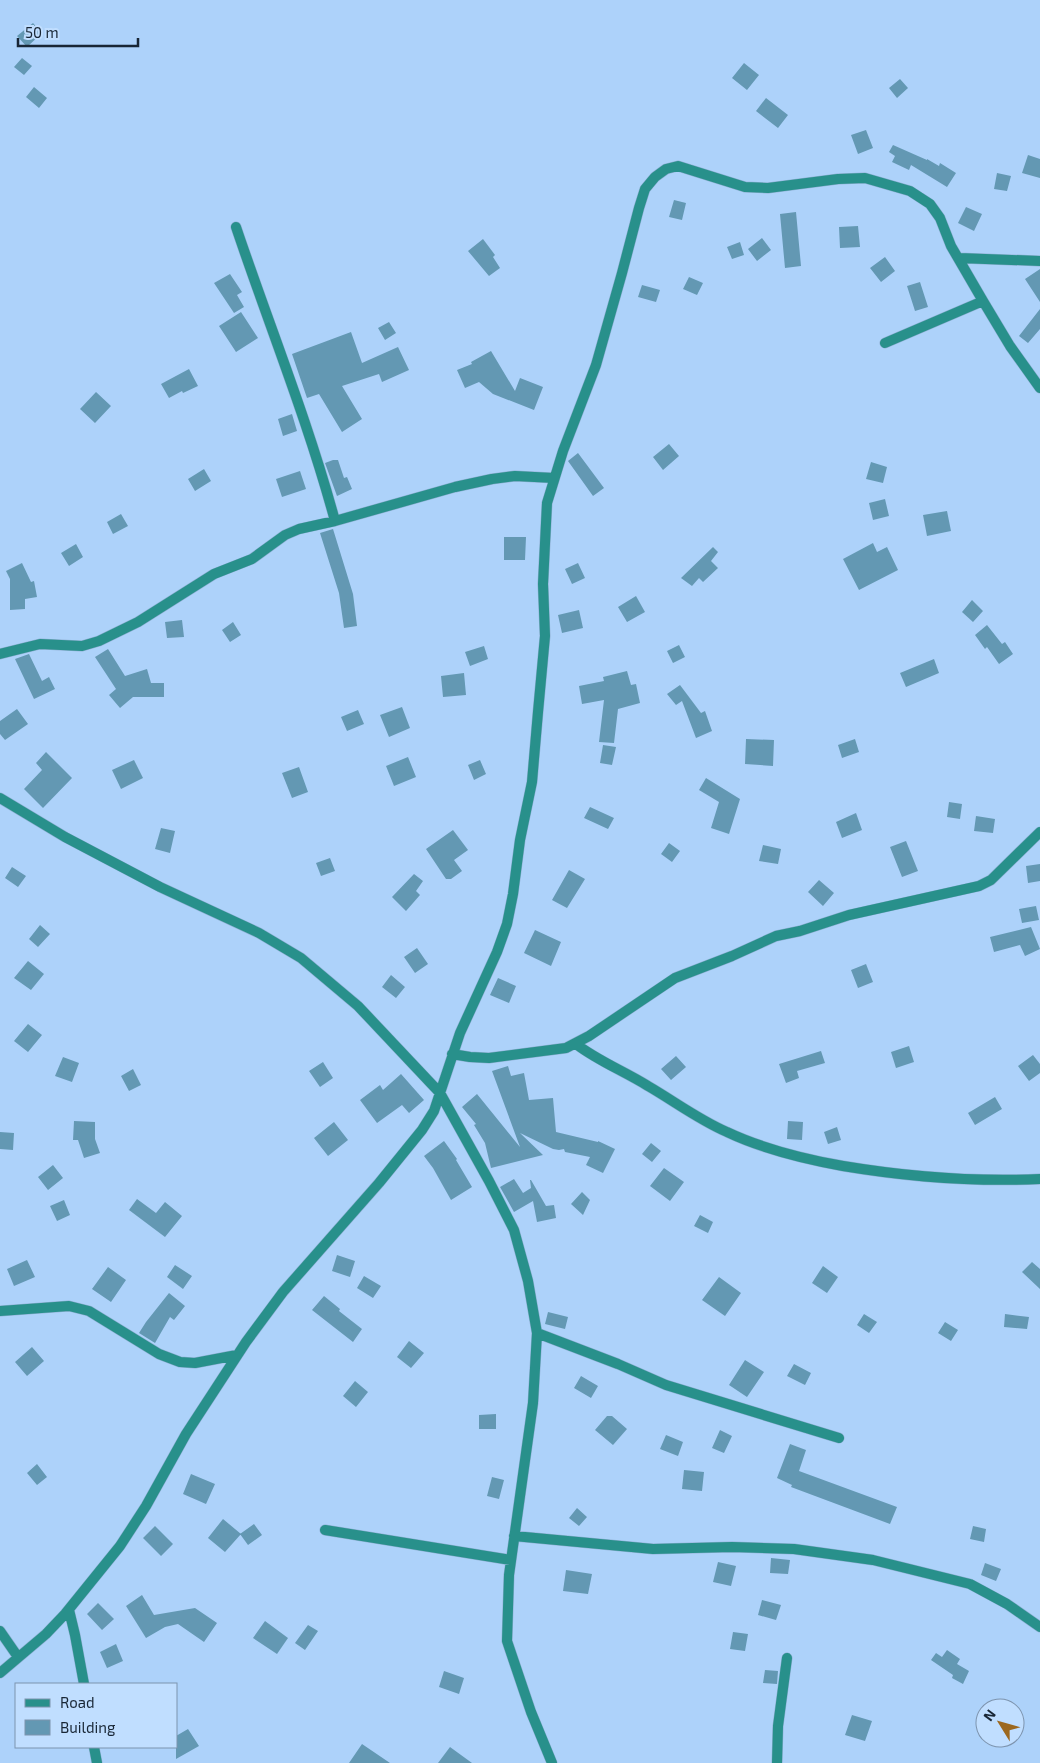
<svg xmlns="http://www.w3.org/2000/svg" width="1040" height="1763" viewBox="0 0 1040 1763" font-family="'Exo 2',sans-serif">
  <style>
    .building { fill: #6398b3 }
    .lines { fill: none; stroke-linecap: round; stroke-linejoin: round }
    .minor-casing { stroke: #8fb0d3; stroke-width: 11 }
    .minor { stroke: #28908b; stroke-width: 10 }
  </style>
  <rect width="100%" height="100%" fill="#add2fa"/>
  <path class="building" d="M33 23 42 33 27 47 17 36Z
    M22 58 32 66 24 75 14 67Z
    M744 63 759 75 747 90 732 78Z
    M900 79 908 88 897 98 889 88Z
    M34 87 47 98 39 108 26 97Z
    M766 98 788 115 778 128 756 111Z
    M866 130 873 148 858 154 851 135Z
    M893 145 927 160V159L939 166 940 163 956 173 947 187 911 165 909 170 892 162 895 156 889 152Z
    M1028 155 1040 159V178L1022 173Z
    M997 173 1011 176 1007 191 994 189Z
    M674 200 686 203 682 220 669 217Z
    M966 207 982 214 974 231 958 223Z
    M796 212 801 266 785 268 780 214Z
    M858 226 860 247 840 248 839 227Z
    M762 238 771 250 757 261 748 249Z
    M483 239 495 255 493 257 500 268 489 276 468 251Z
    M740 242 744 255 732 259 727 247Z
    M885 257 895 271 881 282 870 268Z
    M1040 269V302L1025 279Z
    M230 274 242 292 237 295 244 307 234 313 214 283Z
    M689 277 703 283 697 295 683 289Z
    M920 282 928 307 915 311 907 286Z
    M642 285 660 290 656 302 638 297Z
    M1040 309V329L1028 343 1019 336Z
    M241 312 258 338 236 352 219 326Z
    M389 322 396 333 385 340 378 328Z
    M351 332 362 363 398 347 409 370 382 382 379 374 342 386 362 419 342 432 319 394 307 398 292 354Z
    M491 351 515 391 520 378 543 387 534 410 493 394 479 382 465 388 457 370 472 364 471 362Z
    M189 369 198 386 183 393 182 391 169 398 161 384Z
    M96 392 111 406 95 423 80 409Z
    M292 414 297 431 283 436 278 419Z
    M669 444 679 456 663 470 653 457Z
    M578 453 604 488 593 496 568 461Z
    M333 460H338L344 478 347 477 352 489 337 496 325 463Z
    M871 462 887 467 883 483 866 479Z
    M204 469 211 481 195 491 188 479Z
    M300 471 306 489 282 497 276 479Z
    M885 499 889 516 873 520 869 503Z
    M947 511 951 531 927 536 923 515Z
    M121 514 128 526 113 534 107 522Z
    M333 529 353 594 357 626 344 628 339 593 320 533Z
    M504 537H526L525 560H504Z
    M873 543 877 552 887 547 898 570 859 590 843 559Z
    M76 544 83 557 69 566 61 553Z
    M713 547 718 552 711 561 718 568 703 582 699 578 692 586 681 578Z
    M22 563 31 582 34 581 37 597 25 599V609L10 610V579L6 571Z
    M578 563 585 578 572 584 565 569Z
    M636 596 645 612 627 622 618 607Z
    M972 600 983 611 973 622 962 612Z
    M579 610 583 628 562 633 558 615Z
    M182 620 184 637 167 638 165 622Z
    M233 622 241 635 230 642 222 630Z
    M987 625 1002 644 1005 642 1013 654 999 664 987 647 985 649 975 635Z
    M679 645 685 657 673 663 667 651Z
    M484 646 488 659 470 666 465 652Z
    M108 649 125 676 147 669 151 683H164V697H133L120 708 109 695 116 689 95 657Z
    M29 654 42 681 49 677 55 689 34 699 15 659Z
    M934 659 939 673 906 687 900 673Z
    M627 671 631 685 636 684 640 703 618 709 614 743 599 742 604 700 582 704 579 686 604 681 603 677Z
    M464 673 466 695 443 697 441 676Z
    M680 685 701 713 705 711 712 731 696 738 682 701 676 705 667 694Z
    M402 707 410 728 389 737 380 715Z
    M17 709 28 724 5 740 0 734V721Z
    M358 710 364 724 347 731 341 717Z
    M746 739 774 740 773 766 745 764Z
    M855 739 859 752 842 758 838 745Z
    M603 745 616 747 612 765 600 763Z
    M46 752 72 778 43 808 24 789 42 770 36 763Z
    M408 757 416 777 394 786 386 766Z
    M134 760 143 778 121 789 112 770Z
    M480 760 486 774 474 780 468 765Z
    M299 767 308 792 292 798 282 773Z
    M706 778 740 799 729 834 711 828 719 802 699 790Z
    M949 802 962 804 960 819 947 817Z
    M590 807 614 818 608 829 584 818Z
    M856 813 862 830 842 838 836 822Z
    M976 816 995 819 993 833 974 831Z
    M161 828 175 831 170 853 155 849Z
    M453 830 468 850 454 860 462 871 451 879H446L426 849Z
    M906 841 918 871 902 877 890 847Z
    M669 843 680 851 672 862 661 854Z
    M763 845 781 849 778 864 759 861Z
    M330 858 335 871 321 876 316 863Z
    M1040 864V881L1028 883 1026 866Z
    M12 867 26 876 18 887 5 878Z
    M569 870 585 879 567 908 552 900Z
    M414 874 423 881 416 891 420 895 406 911 392 897Z
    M819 880 834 893 823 906 808 892Z
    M1036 906 1039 920 1022 923 1019 909Z
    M40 925 50 934 38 947 29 939Z
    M1031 927 1040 949 1025 956 1020 945 994 952 990 937Z
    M535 930 561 942 551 966 524 953Z
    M417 948 428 964 415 973 404 957Z
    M28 961 44 974 31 990 14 978Z
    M866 964 873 982 858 988 851 970Z
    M391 975 405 987 396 998 382 987Z
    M498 978 516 986 509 1003 490 995Z
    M28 1024 42 1035 28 1052 14 1041Z
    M909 1046 914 1062 896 1068 891 1052Z
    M821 1051 825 1063 797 1071 799 1078 786 1083 779 1064Z
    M1033 1055 1040 1064V1073L1029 1081 1018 1066Z
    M676 1056 686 1067 671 1080 661 1069Z
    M63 1057 79 1063 72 1082 55 1076Z
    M323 1062 333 1078 320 1087 309 1071Z
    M508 1066 511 1076 524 1073 529 1100 553 1098 556 1132 598 1142V1141L615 1149 603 1173 586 1165 590 1157 565 1152 564 1149 559 1150 553 1149 520 1133 543 1155 491 1168 485 1143 474 1125 476 1124 462 1107 477 1094 520 1147 492 1071Z
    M133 1069 141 1085 129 1091 121 1076Z
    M401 1074 424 1100 409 1113 402 1105 377 1123 360 1100 380 1085 383 1090Z
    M995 1097 1002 1109 975 1125 968 1113Z
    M74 1121 95 1122V1139L100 1153 84 1158 78 1140H73Z
    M788 1121 803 1122 802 1140 787 1139Z
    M334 1122 348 1140 328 1156 314 1138Z
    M837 1127 841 1140 828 1144 824 1132Z
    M0 1132 14 1133 13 1150 0 1149Z
    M444 1141 457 1159 456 1160 472 1187 451 1200 433 1168 424 1156Z
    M651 1143 661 1151 652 1162 642 1154Z
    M53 1165 63 1178 48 1190 38 1177Z
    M664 1168 684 1182 670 1201 650 1186Z
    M514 1179 523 1193 531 1188 530 1180H531L546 1206 554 1205 556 1218 537 1222 533 1201 514 1212 500 1187Z
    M582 1192 590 1200 583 1215 571 1204Z
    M137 1199 156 1213 165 1202 182 1216 165 1237 129 1210Z
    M64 1200 70 1215 57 1221 50 1206Z
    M700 1215 713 1222 708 1233 694 1226Z
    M337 1255 355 1261 350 1277 332 1271Z
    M27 1260 35 1277 14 1286 7 1269Z
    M1032 1262 1040 1269V1289L1022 1272Z
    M175 1265 192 1276 183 1289 167 1277Z
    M823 1266 838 1277 827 1293 812 1283Z
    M108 1267 126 1280 111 1302 92 1289Z
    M364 1276 381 1286 373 1298 357 1288Z
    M719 1277 741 1293 725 1316 702 1300Z
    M169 1293 185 1306 174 1320 170 1317 155 1343 139 1333 146 1322Z
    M324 1296 340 1309 339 1311 362 1329 353 1342 312 1310Z
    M548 1312 568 1317 565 1329 545 1324Z
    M864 1314 877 1322 869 1333 857 1325Z
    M1005 1314 1029 1317 1027 1329 1004 1327Z
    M945 1322 958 1330 951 1341 938 1333Z
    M409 1341 424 1353 411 1368 397 1357Z
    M32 1347 44 1361 27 1376 15 1362Z
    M745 1360 764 1372 747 1397 729 1385Z
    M794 1364 811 1373 805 1385 787 1376Z
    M581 1376 598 1386 591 1398 574 1388Z
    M355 1381 368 1392 356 1407 343 1396Z
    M496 1414V1429H479V1415Z
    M607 1416H612L627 1429 613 1445 595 1430Z
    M720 1430 732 1436 724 1453 712 1448Z
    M666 1435 683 1442 678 1456 660 1449Z
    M790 1444 806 1450 799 1471 897 1507 890 1524 791 1487 792 1485 777 1478Z
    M37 1464 47 1477 37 1485 27 1473Z
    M684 1470 704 1472 702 1491 682 1489Z
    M191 1474 215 1484 206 1504 183 1494Z
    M492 1477 504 1480 499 1499 487 1496Z
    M577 1508 587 1517 579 1526 569 1518Z
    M223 1519 241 1534 225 1552 208 1538Z
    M254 1524 262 1535 248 1545 240 1534Z
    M155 1526 173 1544 161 1556 143 1538Z
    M973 1526 986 1529 984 1542 970 1539Z
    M771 1558 790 1560 788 1574 770 1573Z
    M718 1562 736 1566 731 1586 713 1582Z
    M985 1563 1001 1569 996 1581 981 1575Z
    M566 1570 592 1574 588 1594 563 1591Z
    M142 1595 154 1615 195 1608 217 1623 204 1642 178 1624 165 1627 146 1638 126 1606Z
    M762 1600 781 1605 776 1620 758 1615Z
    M98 1603 114 1619 102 1630 87 1614Z
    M265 1621 288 1638 277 1654 253 1638Z
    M308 1625 318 1631 305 1650 295 1643Z
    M733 1632 748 1634 745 1651 730 1649Z
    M116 1644 123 1661 107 1668 100 1652Z
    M947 1650 960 1659 957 1664 969 1671 963 1684 952 1678 953 1675 931 1660 936 1653 942 1657Z
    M765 1670 778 1671 777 1684 763 1683Z
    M444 1671 464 1678 459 1694 439 1687Z
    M852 1715 872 1721 865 1741 845 1735Z
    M188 1729 199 1746 176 1759V1736Z
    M362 1744 390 1763H349Z
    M450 1747 472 1763H438Z"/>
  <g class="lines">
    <defs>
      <path id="minor" d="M236 227C269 325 308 421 335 521
        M959 258 1040 261
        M885 343 983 301
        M0 654 40 644 82 646 99 641 138 622 214 574 252 559 285 535 299 529 335 521 455 487 492 479 515 476 554 478
        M0 798 65 837 160 887 259 933 301 958 358 1006 440 1093 489 1181 514 1230 528 1281 537 1333 533 1403 509 1575 507 1641 531 1712 552 1763
        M576 1044C598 1061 624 1071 648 1086 674 1101 699 1120 727 1132 763 1149 804 1159 843 1166 909 1177 973 1182 1040 1179
        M452 1054 470 1057 489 1058 566 1048 589 1036 675 978 732 956 776 936 800 931 849 915 979 886 991 880 1040 832
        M0 1311 69 1306 89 1311 159 1354 180 1362 195 1363 237 1355
        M537 1333 618 1364 666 1385 839 1438
        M325 1530 511 1560
        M514 1536 653 1549 732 1547 794 1549 873 1560 970 1584 1007 1604 1040 1627
        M69 1610 75 1635 84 1684
        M0 1631 18 1657
        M0 1673 46 1634 65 1614 120 1546 146 1506 186 1434 246 1342 283 1292 379 1183 422 1130 434 1111 460 1033 497 952 507 924 513 894 520 840 532 782 538 712 545 636 543 584 547 503 563 451 596 365 622 273 639 208 645 189 655 177 666 169 678 166 745 187 768 188 838 179 865 178 910 191 930 204 940 218 951 246 983 301 1010 346 1040 388
        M94 1747 97 1763
        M777 1763 778 1726 787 1658"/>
    </defs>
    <use href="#minor" class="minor-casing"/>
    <use href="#minor" class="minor"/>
  </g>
  <rect x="15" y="1683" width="162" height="65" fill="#c0deff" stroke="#7d94ae"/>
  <rect x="25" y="1699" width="25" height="8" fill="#28908b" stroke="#7d94ae"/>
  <text x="60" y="1708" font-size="15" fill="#182635">Road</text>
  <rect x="25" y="1720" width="25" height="15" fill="#6398b3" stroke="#7d94ae"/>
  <text x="60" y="1733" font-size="15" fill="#182635">Building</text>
  <g transform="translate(1000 1723) rotate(307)"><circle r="24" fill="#c0deff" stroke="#7d94ae"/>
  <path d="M0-4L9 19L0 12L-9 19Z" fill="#9c681f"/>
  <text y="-8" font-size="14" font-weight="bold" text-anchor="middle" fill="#182635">N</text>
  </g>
  <path d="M18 38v8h120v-8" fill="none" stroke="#182635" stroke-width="2.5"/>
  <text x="25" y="38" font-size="15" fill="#182635" stroke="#c0deff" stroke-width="4" paint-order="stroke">50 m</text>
</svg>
